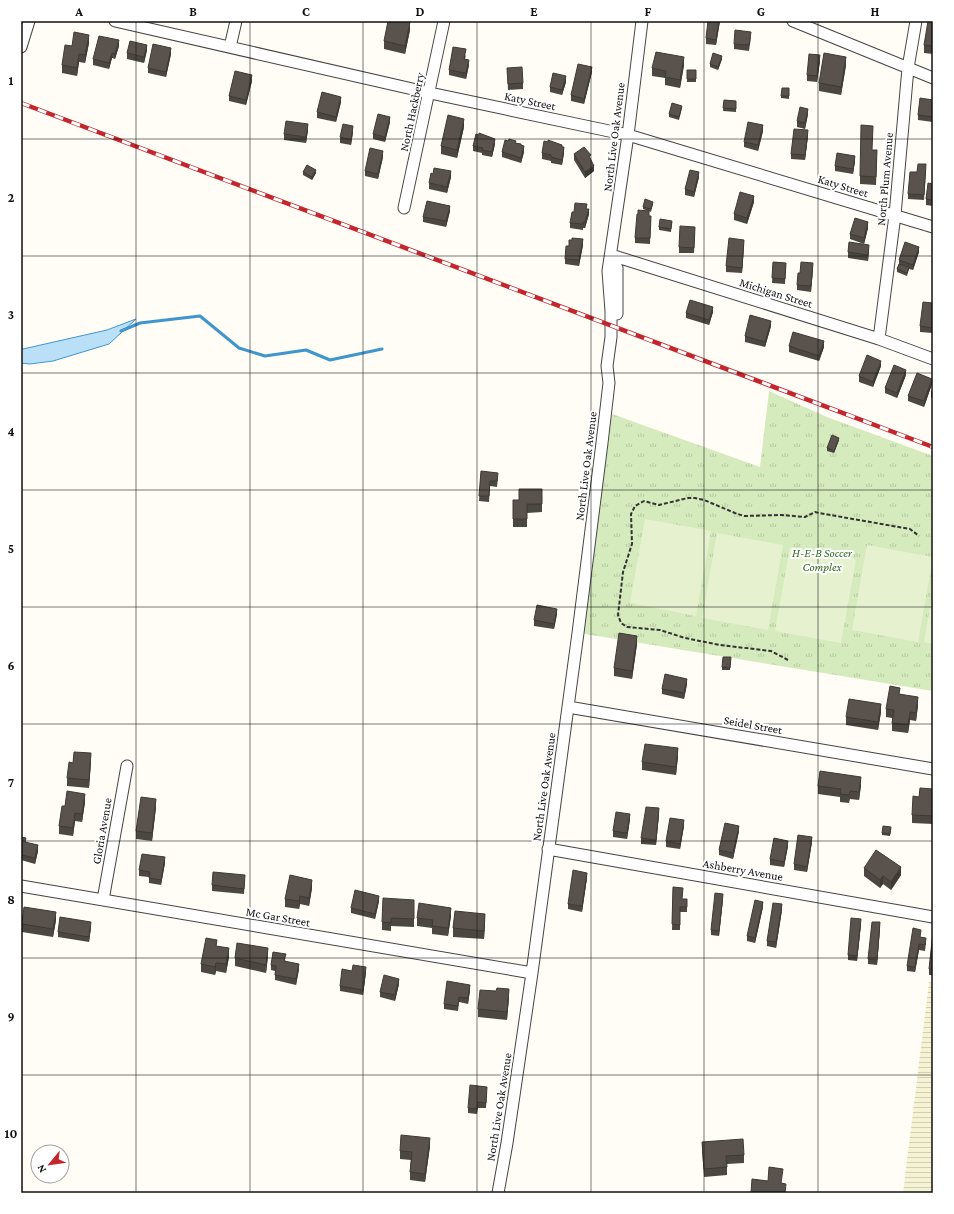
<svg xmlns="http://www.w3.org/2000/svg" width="954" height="1214" viewBox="0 0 954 1214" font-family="'Crimson Pro',serif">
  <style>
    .farmland { fill: url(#farmland-rules) }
    .park { fill: url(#park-tufts) }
    .pitch { fill: #e6f2cf }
    .water { fill: #b9e0f7; stroke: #3f96cf }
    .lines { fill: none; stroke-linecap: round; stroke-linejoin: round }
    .stream { stroke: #3f96cf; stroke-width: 3 }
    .minor-casing { stroke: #444; stroke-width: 13 }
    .path { stroke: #333; stroke-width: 2; stroke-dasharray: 4 2; stroke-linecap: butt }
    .minor { stroke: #fff; stroke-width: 11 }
    .rail-casing { stroke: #c4262e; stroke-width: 4.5 }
    .rail { stroke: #fff; stroke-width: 3; stroke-dasharray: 9; stroke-linecap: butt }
    .wall { fill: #4d4742 }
    .shaded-wall { fill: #3f3936 }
    .building { fill: #5a524d; stroke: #3f3936 }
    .grid { fill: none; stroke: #111; stroke-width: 1; stroke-opacity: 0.55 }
    .labels { text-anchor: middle; stroke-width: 4; stroke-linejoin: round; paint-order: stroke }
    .street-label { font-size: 12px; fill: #111; stroke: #fff }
    .park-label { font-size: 12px; font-style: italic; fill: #2f6b1f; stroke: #fff }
    .neatline { fill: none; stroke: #111; stroke-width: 1.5 }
    .grid-label { font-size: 13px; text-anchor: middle; font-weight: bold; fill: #111 }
  </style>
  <defs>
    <pattern id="farmland-rules" width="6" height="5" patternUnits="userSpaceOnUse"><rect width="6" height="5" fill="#f6f3d4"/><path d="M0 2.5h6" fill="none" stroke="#d2cfb5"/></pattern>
    <pattern id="park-tufts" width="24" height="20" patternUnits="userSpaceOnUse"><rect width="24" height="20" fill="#d5ebbd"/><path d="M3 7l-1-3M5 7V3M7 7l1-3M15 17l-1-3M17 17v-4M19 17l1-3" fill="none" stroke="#b6c8a1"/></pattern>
  </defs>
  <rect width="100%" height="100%" fill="#fffdf5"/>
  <path class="farmland" d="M929 982 933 983V1193H903Z"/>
  <path class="park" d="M769 391 827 417 933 456V691L579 633 606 460 612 414 760 467Z"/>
  <path class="pitch" d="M645 519 711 531 696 616 630 603Z
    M717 533 783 545 768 630 702 618Z
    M867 545 933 557 918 642 852 630Z
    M790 547 856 559 841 643 775 631Z
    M933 591V644L924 642Z"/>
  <path class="water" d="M136 319 109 344 53 361 30 364 21 363V348L23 349 107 330Z"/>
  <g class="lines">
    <path class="stream" d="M121 331 140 323 200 316 239 348 265 356 306 350 330 360 382 349"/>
    <defs>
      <path id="minor" d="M115 21 430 93 628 135 933 227
        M793 21 933 78
        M21 47 29 21
        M230 47 236 21
        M404 208 444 21
        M611 255 879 339 933 359
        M611 256 617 268V314
        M879 339 895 215 908 68 916 21
        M568 707 933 769
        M548 849 933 917
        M21 886 532 973
        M103 900 127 766
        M498 1193 507 1143 532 973 578 633 602 443 609 383 607 366 611 337V311L608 271 628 135 642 21"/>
    </defs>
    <use href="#minor" class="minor-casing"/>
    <path class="path" d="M788 660 771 651 720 645 685 638 660 630 627 627 621 623 618 615 623 572 632 544 631 514 635 506 644 501 659 505 688 498H695L704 500 735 513 744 516 782 515 805 517 815 512 819 513 910 529 919 536"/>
    <use href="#minor" class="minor"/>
    <defs>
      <path id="rail" d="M21 103 933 447"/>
    </defs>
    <use href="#rail" class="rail-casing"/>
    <use href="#rail" class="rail"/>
  </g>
  <path class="wall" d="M720 21 716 45 706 44V38Z
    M933 21V54L924 53V45Z
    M410 30 405 54 384 49V41Z
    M751 37 749 51 734 49V44Z
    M89 43 85 63 79 62 77 76 62 73V65L72 46Z
    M119 46 115 59 112 58 109 69 93 65V59Z
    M147 50 144 63 127 59V53Z
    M171 54 166 77 148 73V68Z
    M466 55 465 59 469 65 466 79 449 75V70Z
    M722 59 718 70 710 67V64Z
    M820 61 817 82 807 81V75Z
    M684 65 680 88 665 85V78L652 76V68Z
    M846 65 841 95 819 91V83Z
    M507 68 523 83V89L508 90Z
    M687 70H696V82H687Z
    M592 72 584 104 571 101V95Z
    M252 81 246 105 229 101V96Z
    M566 82 562 95 550 92V87Z
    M789 88V99L781 98V96Z
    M724 100 736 101V112L723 111Z
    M933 100V122L918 120V115Z
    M341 102 336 122 317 118V112Z
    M682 108 679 120 669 117V114Z
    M808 114 805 129 797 127V121Z
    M390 122 385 142 373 139V134Z
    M464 127 457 158 441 154V146Z
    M308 130 306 143 284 140V134Z
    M763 131 758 151 744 147V142Z
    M353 132 351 145 340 143V137Z
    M479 135 495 144 492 157 482 155V153L473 151V146Z
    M808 136 805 160 791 159V154Z
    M516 143 521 146 524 152 521 163 502 157V152Z
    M562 147 564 153 562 165 551 163V161L542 159V153Z
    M574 154 591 160 594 171 585 178 574 160Z
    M383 157 378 179 365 176V171Z
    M877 158 876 185 860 184V176Z
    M855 161 853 174 835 171V166Z
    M926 170 924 200 908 199V194L917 172Z
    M303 172 316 173 312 180 303 175Z
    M451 177 447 193 429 189V183Z
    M699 177 694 197 685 195V189Z
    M933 184V206L926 205V199Z
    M754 202 747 224 734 220V214Z
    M653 204 651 212 649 211V216L651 221 650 244 635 243V238L638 214 648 211 643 209V207Z
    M587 209 589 214 585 228H583V230L570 228V223L574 212Z
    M450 211 446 227 423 222V217Z
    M672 221 671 232 659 230V227Z
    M868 228 864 244 850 239V234Z
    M695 233 694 253H679V247Z
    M583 245 579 266 565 264V259L569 246Z
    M744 245 742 273 726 272V266Z
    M869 251 868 261 848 258V252Z
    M919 252 913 270 909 269 907 276 897 272V269L899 264V260Z
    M773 262 786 263 785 284 772 283Z
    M813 268 811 292 797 290V285L800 273Z
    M933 303V333L920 332V326Z
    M713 312 709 325 686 318V313Z
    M771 326 765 347 745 342V336Z
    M789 346 824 347 819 361 789 352Z
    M881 366 873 387 859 382V376Z
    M906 375 897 398 885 393V388Z
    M932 384 924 407 908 401V396Z
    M933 389V399L931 397V392Z
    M839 440 834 453 827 451V448Z
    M481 471 498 478 497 487 490 486 489 502 479 501Z
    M542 489V512L527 513V527H513V500H519Z
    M557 614 554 629 534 626V620Z
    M637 644 632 679 614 676V668Z
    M731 657 730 670H722V667Z
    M687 684 684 699 662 694V689Z
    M900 694 918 705 916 721 910 720 908 733 892 731V718L886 717V709Z
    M881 712 878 730 846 725V717Z
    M678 756 676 775 642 770V762Z
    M91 761 89 788 67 786V778L73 763Z
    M861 785 859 800 850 799 849 803 840 802V797L818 794V786Z
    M933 789V824L912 823V815L919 797Z
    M85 802 82 822 75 821 73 836 59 834V826L65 806Z
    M156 807 152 841 136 839V831Z
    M659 814 656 845 641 844V838Z
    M630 819 627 839 613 837V831Z
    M684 826 680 849 666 847V841Z
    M891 829 890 836 882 835V833Z
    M739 831 733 859 719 855V850Z
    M21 837 26 842 38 851 35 864 21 860Z
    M812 842 807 872 794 870V864Z
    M788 846 784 867 770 865V859Z
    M165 863 161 885 149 883V877L139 876V870Z
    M864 868 901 875 891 890 883 884 880 888 864 876Z
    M587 878 582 912 568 909V904Z
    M245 880 244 894 212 891V885Z
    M673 887 682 899H687V912H680V930H672Z
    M312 888 309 906 300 904 299 909 285 907V899Z
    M723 899 719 936 711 935V930Z
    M414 900V927L391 926V931L382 930V922Z
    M379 901 375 919 351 913V908Z
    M763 907 755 943 747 941V936Z
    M782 910 776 948 767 946V941Z
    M451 916 448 936 432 934V928L417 926V918Z
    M56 920 53 937 22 932V924Z
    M485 922 484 939 453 937V928Z
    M861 924 857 961 848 960V955Z
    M91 927 89 942 58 937V932Z
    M880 928 877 965 868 964V959Z
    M933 932V975H929V969Z
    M921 937 926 943 925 951 919 950 915 972 907 971V966Z
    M217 946 229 957 226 973 216 971 215 975 201 972V964Z
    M268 956 266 973 235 966V958Z
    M286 960 285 961 299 969 296 985 275 980V971L271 970V965Z
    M366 972 363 995 340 991V986Z
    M399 984 395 1001 380 997V992Z
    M470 990 468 1004 459 1002 458 1011 444 1009V1004Z
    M509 997 507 1020 478 1017V1009Z
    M487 1092 486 1108H478L477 1114 468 1113V1108Z
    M702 1142 744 1155V1163L727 1164V1175L704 1177 702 1150Z
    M430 1146 425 1182 410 1180V1172L411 1160 400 1159V1151Z"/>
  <path class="shaded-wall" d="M719 21H720L716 45V40Z
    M410 22V30L405 54V46Z
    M89 35V43L85 63V55Z
    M119 40V46L115 59V54Z
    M147 45V50L144 63V57Z
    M171 48V54L166 77V72Z
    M112 53V58L109 69V63Z
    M79 54V62L77 76V68Z
    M820 55V61L817 82V76Z
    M722 56V59L718 70V67Z
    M684 57V65L680 88V80Z
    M846 57V65L841 95V87Z
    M469 60V65L466 79V73Z
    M592 67V72L584 104V99Z
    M252 75V81L246 105V100Z
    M566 76V82L562 95V90Z
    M341 97V102L336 122V117Z
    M808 109V114L805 129V123Z
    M390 117V122L385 142V137Z
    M464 119V127L457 158V150Z
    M308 124V130L306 143V137Z
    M763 125V131L758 151V145Z
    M353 126V132L351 145V140Z
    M808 130V136L805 160V155Z
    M495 139V144L492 157V152Z
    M524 146V152L521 163V158Z
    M564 147V153L562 165V160Z
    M383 151V157L378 179V174Z
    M855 156V161L853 174V169Z
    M594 166V171L585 178V172Z
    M316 170V173L312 180V177Z
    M451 171V177L447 193V187Z
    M699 172V177L694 197V192Z
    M754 196V202L747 224V218Z
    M450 206V211L446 227V221Z
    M589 209V214L585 228V222Z
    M868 222V228L864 244V238Z
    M583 239V245L579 266V260Z
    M744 240V245L742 273V268Z
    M869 245V251L868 261V255Z
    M919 247V252L913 270V265Z
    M813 263V268L811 292V286Z
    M713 307V312L709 325V320Z
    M771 321V326L765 347V342Z
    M824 341V347L819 361V356Z
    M881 361V366L873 387V382Z
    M906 370V375L897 398V393Z
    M932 379V384L924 407V401Z
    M839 438V440L834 453V451Z
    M557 609V614L554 629V624Z
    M637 636V644L632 679V671Z
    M687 679V684L684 699V693Z
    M918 697V705L916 721V713Z
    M881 704V712L878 730V722Z
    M910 712V720L908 733V725Z
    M678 748V756L676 775V767Z
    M91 753V761L89 788V780Z
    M861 777V785L859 800V792Z
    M85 794V802L82 822V814Z
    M156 799V807L152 841V833Z
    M659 808V814L656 845V840Z
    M75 813V821L73 836V828Z
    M630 814V819L627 839V833Z
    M684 820V826L680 849V844Z
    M739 826V831L733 859V853Z
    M812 837V842L807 872V867Z
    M788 841V846L784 867V862Z
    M38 845V851L35 864V858Z
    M165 857V863L161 885V880Z
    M901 867V875L891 890V882Z
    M587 873V878L582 912V906Z
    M883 876V884L880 888V880Z
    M312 880V888L309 906V898Z
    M723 894V899L719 936V931Z
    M300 896V904L299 909V901Z
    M379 896V901L375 919V914Z
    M763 902V907L755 943V938Z
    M782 904V910L776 948V942Z
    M451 908V916L448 936V928Z
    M56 912V920L53 937V929Z
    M485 914V922L484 939V931Z
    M861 919V924L857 961V956Z
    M91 922V927L89 942V937Z
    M880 922V928L877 965V960Z
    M919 944V950L915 972V967Z
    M229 948V957L226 973V964Z
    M268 948V956L266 973V965Z
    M216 963V971L215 975V967Z
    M299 964V969L296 985V979Z
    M366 967V972L363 995V990Z
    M399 979V984L395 1001V995Z
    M470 985V990L468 1004V998Z
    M509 989V997L507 1020V1012Z
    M430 1138V1146L425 1182V1174Z"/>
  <path class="building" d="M388 21H405L410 22 405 46 384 41Z
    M708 21H719L716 40 706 38Z
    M928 21H933V46L924 45Z
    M735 30 751 32 749 45 734 44Z
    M74 32 89 35 85 55 79 54 77 68 62 65 65 45 72 46Z
    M99 36 119 40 115 54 112 53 109 63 93 59Z
    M130 41 147 45 144 57 127 53Z
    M153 44 171 48 166 72 148 68Z
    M453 47 466 49 464 59 469 60 466 73 449 70Z
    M656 52 684 57 680 80 665 77 666 71 652 68Z
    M713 53 722 56 718 67 710 64Z
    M824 53 846 57 841 87 819 83Z
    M809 54 820 55 817 76 807 75Z
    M578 64 592 67 584 99 571 95Z
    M522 67 523 83 508 84 507 68Z
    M687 70H696V79H687Z
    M235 71 252 75 246 100 229 96Z
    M553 73 566 76 562 90 550 87Z
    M782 88H789V96H781Z
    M322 92 341 97 336 117 317 112Z
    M920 98 933 100V117L918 115Z
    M724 100 736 101V109L723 108Z
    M672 103 682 106 679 117 669 114Z
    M800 107 808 109 805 123 797 121Z
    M378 114 390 117 385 137 373 134Z
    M448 115 464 119 457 150 441 146Z
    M286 121 308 124 306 137 284 134Z
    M748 122 763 125 758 145 744 142Z
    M343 124 353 126 351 140 340 137Z
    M861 125 873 126 872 150H877L876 177 860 176Z
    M794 129 808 130 805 155 791 154Z
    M479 133 495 139 492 152 482 150 483 148 473 146 476 134 479 135Z
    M509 139 516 141 515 143 521 144V145L524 146 521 158 502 152 505 140 508 141Z
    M548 140 562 145V147H564L562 160 551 157V155L542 153 544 141 548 142Z
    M584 147 591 155 589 156 594 166 585 172 574 154Z
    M370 148 383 151 378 174 365 171Z
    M837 153 855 156 853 169 835 166Z
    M918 164H926L924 195 908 194 910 172H917Z
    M307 165 316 170 312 177 303 172Z
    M434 168 451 171 447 187 429 183 431 173 433 174Z
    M690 170 699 172 694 192 685 189Z
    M928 183 933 184V200L926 199Z
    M740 192 754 196 747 218 734 214Z
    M645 199 653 202 651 209 643 207Z
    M427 201 450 206 446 221 423 217Z
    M575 203 587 204 586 209H589L585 222H583V224L570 223 572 212H574Z
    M638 210 649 211V216H651L650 238H635L637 214H638Z
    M855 218 868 222 864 238 850 234Z
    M660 219 672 221 671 229 659 227Z
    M680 226 695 227 694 248 679 247Z
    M572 238 583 239 579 260 565 259 566 246H569V240H572Z
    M729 238 744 240 742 268 726 266Z
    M849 242 869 245 868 255 848 252Z
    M905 242 919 247 913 265 899 260Z
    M773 262 786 263 785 279 772 278Z
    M801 262 813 263 811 286 797 285 798 273H800Z
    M899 264 909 267 907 273 897 269Z
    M690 300 713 307 709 320 686 313Z
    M923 302 933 303V328L920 326Z
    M750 315 771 321 765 342 745 336Z
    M793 332 824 341 819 356 789 346Z
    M867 355 881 361 873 382 859 376Z
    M894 365 906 370 897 393 885 388Z
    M917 373 932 379 924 401 908 396Z
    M832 435 839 438 834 451 827 448Z
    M481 471 498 473 497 481H490L489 496H479Z
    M519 489H542V504H527V519H513V500H519Z
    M537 605 557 609 554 624 534 620Z
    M619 633 637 636 632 671 614 668Z
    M723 657H731L730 668 722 667Z
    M665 674 687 679 684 693 662 689Z
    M890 686 900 688 899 694 918 697 916 713 910 712 908 725 892 723 894 710 886 709Z
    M849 699 881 704 878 722 846 717Z
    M645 744 678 748 676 767 642 762Z
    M74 752 91 753 89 780 67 778 69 762 73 763Z
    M820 771 861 777 859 792 850 791 849 795 840 794 841 789 818 786Z
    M920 788 933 789V816L912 815 913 796 919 797Z
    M67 791 85 794 82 814 75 813 73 828 59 826 62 806H65Z
    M141 797 156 799 152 833 136 831Z
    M646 807 659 808 656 840 641 838Z
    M616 812 630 814 627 833 613 831Z
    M670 818 684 820 680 844 666 841Z
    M725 823 739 826 733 853 719 850Z
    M883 826 891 827 890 834 882 833Z
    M798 835 812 837 807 867 794 864Z
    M21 837 26 838 25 842 38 845 35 858 21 855Z
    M774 838 788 841 784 862 770 859Z
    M876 850 901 867 891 882 883 876 880 880 864 868Z
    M142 854 165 857 161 880 149 878 150 872 139 870Z
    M573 870 587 873 582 906 568 904Z
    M213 872 245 875 244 889 212 885Z
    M290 875 312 880 309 898 300 896 299 901 285 899Z
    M673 887 683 888 682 899H687V907H680V925L672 924Z
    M355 890 379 896 375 914 351 908Z
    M715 893 723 894 719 931 711 930Z
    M383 898 414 900V919L391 918V923L382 922Z
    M755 900 763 902 755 938 747 936Z
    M419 903 451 908 448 928 432 926 433 920 417 918Z
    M773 903 782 904 776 942 767 941Z
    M24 907 56 912 53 929 22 924Z
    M455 911 485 914 484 931 453 928Z
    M60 917 91 922 89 937 58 932Z
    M851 918 861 919 857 956 848 955Z
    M872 922H880L877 960 868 959Z
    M913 928 921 930 920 937 926 938 925 945 919 944 915 967 907 966Z
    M933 932V970L929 969Z
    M206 938 217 940 216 946 229 948 226 964 216 963 215 967 201 964Z
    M237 943 268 948 266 965 235 958Z
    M273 952 286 954 284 961 299 964 296 979 275 975 276 966 271 965Z
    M353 965 366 967 363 990 340 986 342 969 352 971Z
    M384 975 399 979 395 995 380 992Z
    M447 981 470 985 468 998 459 997 458 1006 444 1004Z
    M497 988 509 989 507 1012 478 1009 480 990 496 991Z
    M470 1085 487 1087 486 1103 478 1102 477 1109 468 1108Z
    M401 1135 430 1138 425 1174 410 1172 412 1152 400 1151Z
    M743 1139 744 1155 726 1156 727 1167 704 1169 702 1142Z
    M769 1167 783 1169 781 1183 786 1184 785 1193H751L752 1179 768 1181Z"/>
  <path class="grid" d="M136 21V1193M250 21V1193M363 21V1193M477 21V1193M591 21V1193M704 21V1193M818 21V1193M21 139H933M21 256H933M21 373H933M21 490H933M21 607H933M21 724H933M21 841H933M21 958H933M21 1075H933"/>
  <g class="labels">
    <g class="street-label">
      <text transform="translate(530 101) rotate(12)" y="4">Katy Street</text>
      <text transform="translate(412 112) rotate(-78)" y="4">North Hackberry</text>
      <text transform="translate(614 137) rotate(-83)" y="4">North Live Oak Avenue</text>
      <text transform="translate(885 179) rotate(-85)" y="4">North Plum Avenue</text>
      <text transform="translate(843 186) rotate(17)" y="4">Katy Street</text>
      <text transform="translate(776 293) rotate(17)" y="4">Michigan Street</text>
      <text transform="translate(586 466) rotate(-83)" y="4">North Live Oak Avenue</text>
      <text transform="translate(753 725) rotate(10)" y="4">Seidel Street</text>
      <text transform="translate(544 787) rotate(-82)" y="4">North Live Oak Avenue</text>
      <text transform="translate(102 831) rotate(-80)" y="4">Gloria Avenue</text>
      <text transform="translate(743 870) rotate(10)" y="4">Ashberry Avenue</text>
      <text transform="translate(278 917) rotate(10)" y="4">Mc Gar Street</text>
      <text transform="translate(499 1107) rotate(-81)" y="4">North Live Oak Avenue</text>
    </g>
    <g class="park-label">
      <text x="822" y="557">H-E-B Soccer<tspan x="822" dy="14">Complex</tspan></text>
    </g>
  </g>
  <rect width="954" height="1214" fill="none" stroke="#ffffff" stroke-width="44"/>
  <g transform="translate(50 1164) rotate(241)"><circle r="19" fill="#ffffff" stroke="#a0a0a0"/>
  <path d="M0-3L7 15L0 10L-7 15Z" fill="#c4262e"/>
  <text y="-6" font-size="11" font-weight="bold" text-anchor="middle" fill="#111111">N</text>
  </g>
  <rect x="22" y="22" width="910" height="1170" class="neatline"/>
  <g class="grid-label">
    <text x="79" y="16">A</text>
    <text x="193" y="16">B</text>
    <text x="306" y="16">C</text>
    <text x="420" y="16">D</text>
    <text x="534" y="16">E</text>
    <text x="648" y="16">F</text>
    <text x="761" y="16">G</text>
    <text x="875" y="16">H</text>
    <text x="11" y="85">1</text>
    <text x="11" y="202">2</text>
    <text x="11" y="319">3</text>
    <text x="11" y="436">4</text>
    <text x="11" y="553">5</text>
    <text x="11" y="670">6</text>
    <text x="11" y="787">7</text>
    <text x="11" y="904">8</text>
    <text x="11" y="1021">9</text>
    <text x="11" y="1138">10</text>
  </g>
</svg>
